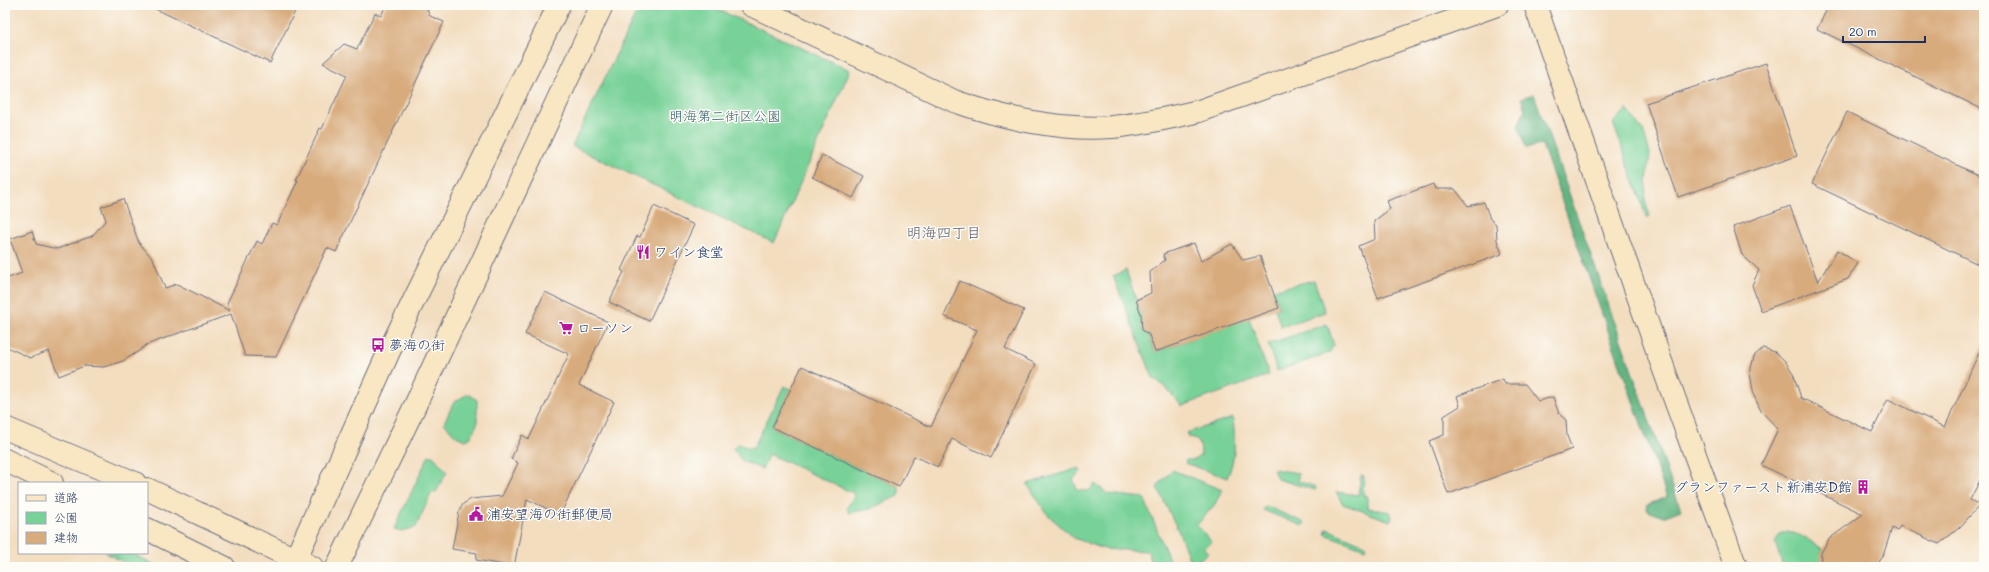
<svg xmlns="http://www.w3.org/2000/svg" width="1989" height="572" viewBox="0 0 1989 572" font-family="Mali,'Klee One',sans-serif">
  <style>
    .green { fill: #78d298; stroke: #4a807b }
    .forest { fill: #62b480; stroke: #3e726f }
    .building { fill: #d8ab7d }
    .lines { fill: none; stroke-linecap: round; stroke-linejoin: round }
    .secondary-casing { stroke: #676c80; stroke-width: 24 }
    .secondary { stroke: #f9e7c3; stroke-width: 22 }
    .labels { text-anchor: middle; stroke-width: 3; stroke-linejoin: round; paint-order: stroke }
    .park-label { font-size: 14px; fill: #37606f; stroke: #fdfcf7 }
    .poi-label { font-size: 14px; fill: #1b2f5e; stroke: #fdfcf7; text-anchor: start }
    .neighbourhood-label { font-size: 15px; fill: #5d5a69; stroke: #fdfcf7 }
  </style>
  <rect width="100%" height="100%" fill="#fdfcf7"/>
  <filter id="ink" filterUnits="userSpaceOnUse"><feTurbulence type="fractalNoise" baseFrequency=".025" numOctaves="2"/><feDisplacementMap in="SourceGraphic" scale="8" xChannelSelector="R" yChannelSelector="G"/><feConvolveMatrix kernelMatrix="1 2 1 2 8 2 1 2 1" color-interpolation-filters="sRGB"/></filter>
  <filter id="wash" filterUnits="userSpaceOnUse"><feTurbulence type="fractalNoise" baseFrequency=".012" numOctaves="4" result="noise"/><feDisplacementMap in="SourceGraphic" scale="16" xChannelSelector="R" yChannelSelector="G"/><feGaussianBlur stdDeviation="0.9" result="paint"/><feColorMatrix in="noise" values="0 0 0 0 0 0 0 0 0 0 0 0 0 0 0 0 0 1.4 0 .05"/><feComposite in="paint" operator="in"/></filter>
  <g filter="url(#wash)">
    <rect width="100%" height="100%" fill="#f3ddbf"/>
    <path class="green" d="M640 5H708L850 70 774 243 572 146Z
      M1627 109 1643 131 1650 153 1645 201 1650 216 1647 218 1613 123Z
      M1126 270 1142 317V329L1149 335 1155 352 1249 318 1269 375 1182 406 1166 388 1153 378 1113 276Z
      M1314 280 1325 312 1281 327 1275 309 1279 308 1273 290Z
      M1327 324 1334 345 1329 353 1277 371 1268 344Z
      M784 386 791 389 772 427 899 487V496L869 509 849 513 847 508 855 494 769 454 762 469 742 461 733 448 737 444 753 449Z
      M468 394 477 400V424L470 438 465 440 456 436 444 423 454 402Z
      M1233 418C1235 439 1236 459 1227 478L1185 463 1186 460H1194L1201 455C1201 445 1199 437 1188 437L1186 433Z
      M429 455 434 457 447 472 436 492 431 494 416 527 402 531 394 529Z
      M1079 468 1081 472 1073 479 1077 490 1089 491 1095 484 1108 494 1144 498 1172 567H1153L1148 551 1104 549 1074 538 1048 515 1027 484Z
      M1273 469 1298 473V481L1316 487 1315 490 1277 479Z
      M1172 470 1222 490 1215 504 1197 525 1212 542 1204 548 1208 553 1195 563 1190 561 1178 530 1157 487Z
      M1361 475 1364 476 1363 495 1367 496V508L1390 512 1392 517 1390 521 1343 504 1336 492 1358 495Z
      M1266 506 1305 523 1303 526 1263 510Z
      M1327 529 1367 546 1365 549 1325 534Z
      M1788 531 1804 537 1823 549 1821 553 1824 567H1783L1775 542 1780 534Z
      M106 553H130L160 567H133Z"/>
    <path class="forest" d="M1534 94 1681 510 1663 517 1648 511 1646 505 1667 497 1542 145 1526 148 1518 125 1525 110 1521 98Z"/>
    <g id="blocks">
      <path class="building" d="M147 5H298L270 63Z
        M386 5H425L430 16 444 22 336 252 327 248 276 357 245 356 231 314 146 345 139 351 123 361 104 367 84 366 59 376 49 351 30 358 5 346V279L22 273 10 239 32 231 36 244 57 249 92 236 106 220 101 207 123 199 139 243 153 259 165 288 177 284 230 311 227 303 257 241 262 244 272 223 277 225 298 180H296L320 128 322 129 347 75 323 63 344 44 357 49 375 13 381 16Z
        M1829 5H1984V110L1817 29Z
        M1766 63 1797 156 1678 197 1646 103Z
        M1847 112 1984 178V267L1812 184Z
        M822 155 864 176 853 198 812 177Z
        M1433 184 1435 189H1455L1468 206 1484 202 1490 219 1496 224 1497 240 1502 254 1378 298 1359 246 1375 239 1374 221 1390 209 1387 201Z
        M654 206 694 225 649 321 609 302 624 272 621 270 637 236 640 237Z
        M1790 206 1818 282 1837 250 1858 263 1848 279 1761 311 1752 285 1759 270 1742 255 1733 227Z
        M1194 243 1201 261 1232 244 1243 260 1260 256 1279 308 1155 352 1149 335 1142 330 1141 314 1136 300 1151 293 1150 272 1165 260 1163 254Z
        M960 281 1024 310 1005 349 1036 364 991 458 952 439 938 467 914 456 899 487 772 427 802 366 931 427 977 330 944 316Z
        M545 292 608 322 579 385 614 402 560 515 527 499 514 567 476 560 477 553 452 549 459 512 463 504 471 499 502 496 518 463 511 459 522 435 529 439 569 354 525 334Z
        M1984 342V472L1970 500 1980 505 1959 528 1939 544 1900 526 1897 531 1892 528 1883 556 1876 567H1820L1821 553 1829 539 1863 514 1761 465 1778 429 1761 411 1754 396 1750 373 1754 356 1763 348 1775 352 1785 361 1793 373 1801 398 1872 432 1888 399 1945 427Z
        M1503 379 1505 384H1525L1538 401 1553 397 1559 414 1566 420 1567 436 1572 449 1448 494 1429 441 1444 435V416L1460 406 1457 396Z"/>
    </g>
  </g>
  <g filter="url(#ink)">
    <use href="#blocks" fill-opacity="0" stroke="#676c80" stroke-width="1"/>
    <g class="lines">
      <defs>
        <path id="secondary" d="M751 5 954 101C1002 118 1061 131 1112 127 1141 124 1170 118 1199 111L1497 5
          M1535 5 1663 367 1736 567
          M5 428 135 483
          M5 460 52 483
          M147 489 312 567
          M147 529 224 567
          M292 567 391 347 559 5
          M337 567 412 412 602 5"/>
      </defs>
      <use href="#secondary" class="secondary-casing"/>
      <use href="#secondary" class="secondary"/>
    </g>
  </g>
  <defs>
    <symbol id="restaurant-bare" viewBox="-9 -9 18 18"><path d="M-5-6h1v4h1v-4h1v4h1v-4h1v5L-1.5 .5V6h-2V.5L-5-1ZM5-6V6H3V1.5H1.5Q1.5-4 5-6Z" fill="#b5179e" stroke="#fdfcf7" stroke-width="2.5" paint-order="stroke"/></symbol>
    <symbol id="supermarket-bare" viewBox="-9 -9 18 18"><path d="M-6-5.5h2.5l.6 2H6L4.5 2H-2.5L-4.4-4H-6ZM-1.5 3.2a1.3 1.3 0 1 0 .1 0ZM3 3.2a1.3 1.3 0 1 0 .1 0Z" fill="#b5179e" stroke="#fdfcf7" stroke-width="2.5" paint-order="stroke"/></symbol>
    <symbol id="bus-bare" viewBox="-9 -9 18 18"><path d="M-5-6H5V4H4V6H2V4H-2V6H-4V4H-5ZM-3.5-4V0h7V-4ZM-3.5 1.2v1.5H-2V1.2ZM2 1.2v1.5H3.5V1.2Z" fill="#b5179e" stroke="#fdfcf7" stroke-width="2.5" paint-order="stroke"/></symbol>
    <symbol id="building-bare" viewBox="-9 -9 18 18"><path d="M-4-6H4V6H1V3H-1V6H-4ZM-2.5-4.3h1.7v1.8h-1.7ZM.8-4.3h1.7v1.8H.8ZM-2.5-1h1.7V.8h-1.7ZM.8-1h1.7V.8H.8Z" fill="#b5179e" stroke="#fdfcf7" stroke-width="2.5" paint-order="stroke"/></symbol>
    <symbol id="civic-bare" viewBox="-9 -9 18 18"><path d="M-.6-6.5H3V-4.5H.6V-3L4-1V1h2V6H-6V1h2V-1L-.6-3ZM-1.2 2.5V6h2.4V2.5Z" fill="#b5179e" stroke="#fdfcf7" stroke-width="2.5" paint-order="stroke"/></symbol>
  </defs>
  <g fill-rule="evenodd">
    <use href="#restaurant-bare" x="633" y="242" width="20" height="20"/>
    <use href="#supermarket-bare" x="556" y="318" width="20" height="20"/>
    <use href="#bus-bare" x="368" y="335" width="20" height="20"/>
    <use href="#building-bare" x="1853" y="477" width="20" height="20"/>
    <use href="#civic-bare" x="466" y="504" width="20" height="20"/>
  </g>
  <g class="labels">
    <g class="park-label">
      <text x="725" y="121">明海第二街区公園</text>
    </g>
    <g class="poi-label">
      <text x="654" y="257">ワイン食堂</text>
      <text x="577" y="333">ローソン</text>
      <text x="389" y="350">夢海の街</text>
      <text x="1852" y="492" text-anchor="end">グランファースト新浦安D館</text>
      <text x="487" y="519">浦安望海の街郵便局</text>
    </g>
    <g class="neighbourhood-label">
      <text x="944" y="238">明海四丁目</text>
    </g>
  </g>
  <rect width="1989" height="572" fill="none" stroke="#fdfcf7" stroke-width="20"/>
  <rect x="18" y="482" width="130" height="72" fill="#fdfcf7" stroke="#a3aaba"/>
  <rect x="26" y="495" width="20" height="6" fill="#f9e7c3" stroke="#a3aaba"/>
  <text x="54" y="502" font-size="12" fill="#1b2f5e">道路</text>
  <rect x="26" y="512" width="20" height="12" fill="#78d298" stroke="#a3aaba"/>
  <text x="54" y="522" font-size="12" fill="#1b2f5e">公園</text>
  <rect x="26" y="532" width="20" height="12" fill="#d8ab7d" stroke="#a3aaba"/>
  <text x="54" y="542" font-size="12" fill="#1b2f5e">建物</text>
  <path d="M1843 36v6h82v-6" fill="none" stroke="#1b2f5e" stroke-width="2"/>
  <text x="1849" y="36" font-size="12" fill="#1b2f5e" stroke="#fdfcf7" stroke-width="3" paint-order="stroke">20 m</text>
</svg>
